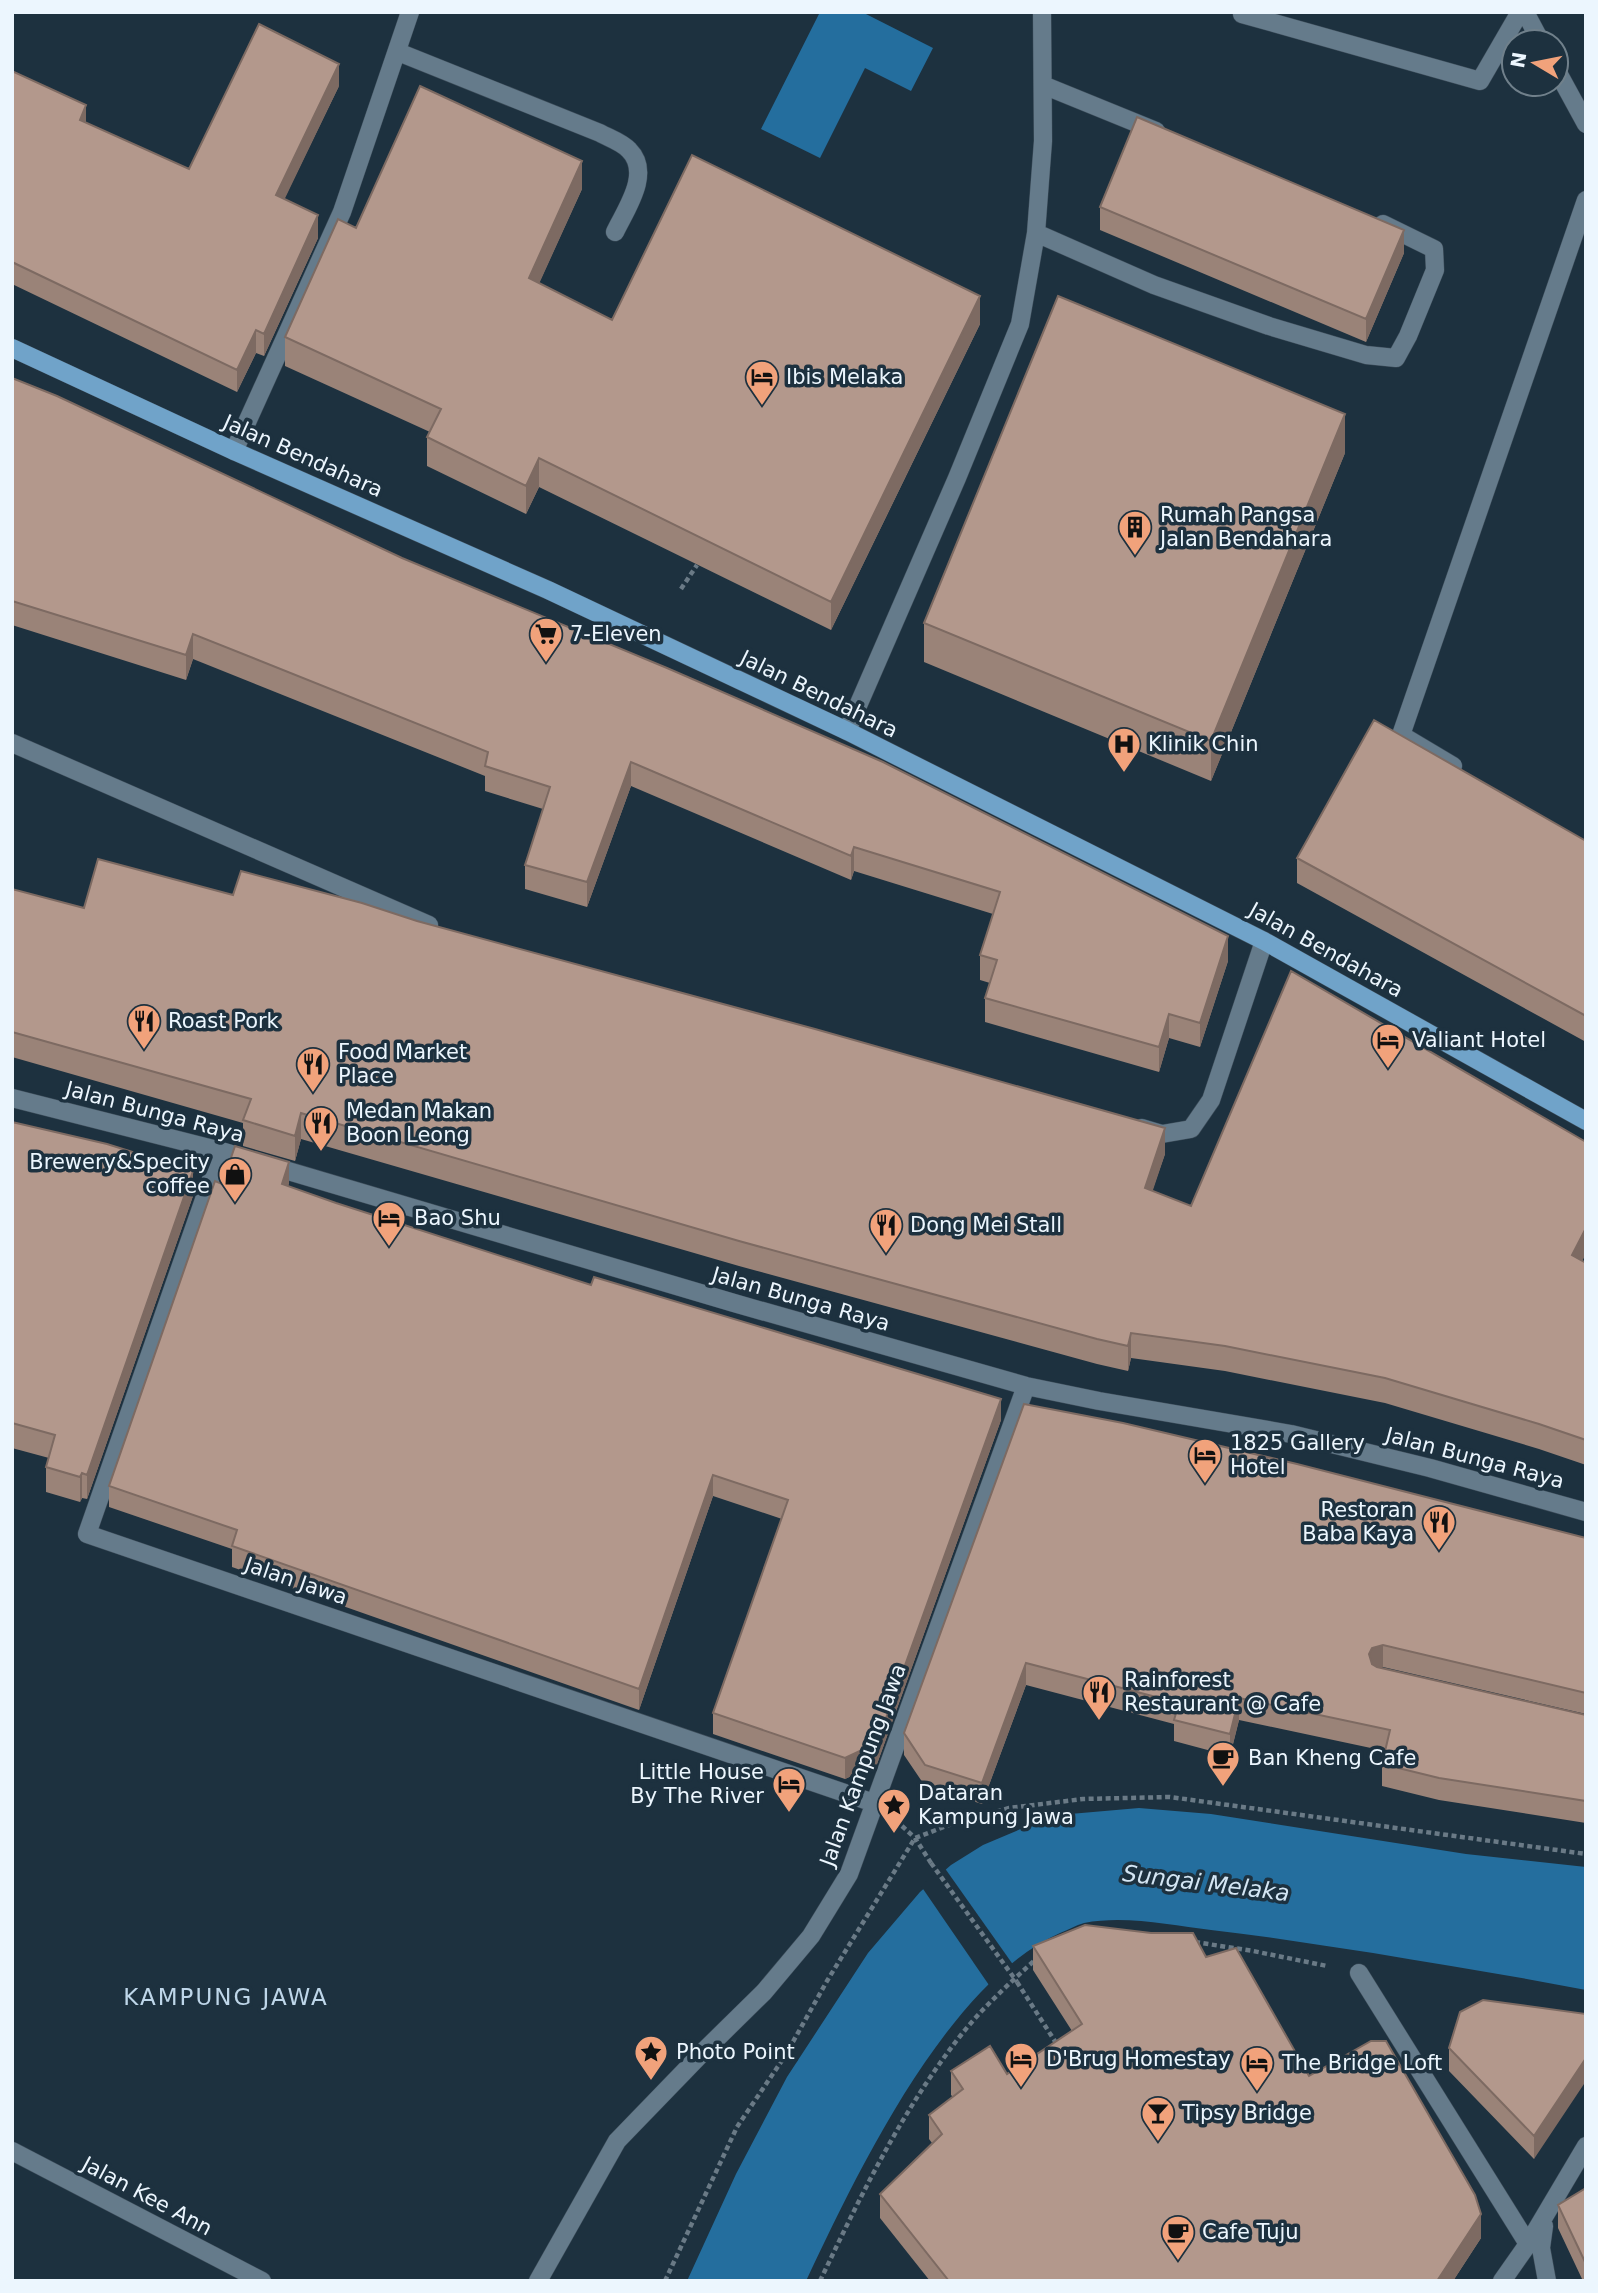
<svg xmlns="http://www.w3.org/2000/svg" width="1598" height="2293" viewBox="0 0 1598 2293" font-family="'DejaVu Sans',sans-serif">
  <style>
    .water { fill: #246e9e }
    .pier { fill: #1d313f }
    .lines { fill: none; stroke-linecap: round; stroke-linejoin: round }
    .minor-casing { stroke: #3d4d5a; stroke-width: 19 }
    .major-casing { stroke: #3d4d5a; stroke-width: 19 }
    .path { stroke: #6a7a86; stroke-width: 4.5; stroke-dasharray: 5 3.5; stroke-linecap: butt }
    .minor { stroke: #657b8b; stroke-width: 18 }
    .major { stroke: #70a3c9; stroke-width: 18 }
    .path-bridge { stroke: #6a7a86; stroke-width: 4.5; stroke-dasharray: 5 3.5; stroke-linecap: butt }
    .wall { fill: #9a8378 }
    .shaded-wall { fill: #7d6a62 }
    .building { fill: #b3988c; stroke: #7d6a62; stroke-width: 2 }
    .labels { text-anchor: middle; stroke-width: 7; stroke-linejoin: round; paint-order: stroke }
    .poi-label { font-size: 21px; fill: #ecf6fe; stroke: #1d313f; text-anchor: start }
    .street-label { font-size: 21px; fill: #ecf6fe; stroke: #1d313f }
    .water-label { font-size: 23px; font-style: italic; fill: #d4e6f4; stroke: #1d313f }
    .neighbourhood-label { font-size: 23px; letter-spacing: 2px; fill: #bed6e9; stroke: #1d313f }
  </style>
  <rect width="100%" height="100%" fill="#1d313f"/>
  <path class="water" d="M820 12H862L933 48 911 91 865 68 820 158 761 129Z
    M1139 1808 1211 1814 1466 1854 1586 1867V1990C1515 1976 1444 1965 1373 1953 1319 1945 1265 1936 1211 1930 1171 1925 1124 1915 1084 1923 1076 1925 1068 1930 1060 1933 947 1983 857 2173 806 2281H687L736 2174 787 2077 868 1953 920 1892 951 1865 983 1845 1023 1828 1070 1814Z"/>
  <path class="pier" d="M944 1867 1014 1966 991 1988 921 1886Z"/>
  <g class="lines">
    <defs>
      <path id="minor" d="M1525 12 1541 42
        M1242 14 1480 81 1520 12
        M398 52 600 133C609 138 622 142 629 150 652 173 626 209 615 232
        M1556 69 1586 124
        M1043 85 1156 131
        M1036 233 1154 285 1269 326 1366 355 1396 358 1408 336 1435 270 1434 249 1383 224
        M234 451 342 212 410 12
        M847 731 957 478 1020 324 1036 233 1043 141 1042 12
        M12 743 429 925
        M1453 766 1401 735 1586 200
        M12 1098 221 1151 734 1303 1026 1386 1099 1401 1291 1434 1430 1468 1586 1512
        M1142 1128 1162 1134 1191 1129 1211 1100 1264 941
        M221 1151 87 1534 874 1803
        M1359 1973 1528 2244
        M12 2151 262 2281
        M1544 2226 1541 2248 1547 2281
        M538 2281 617 2141 705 2050 764 1992 811 1936 849 1874 1026 1386
        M1502 2281 1528 2244 1586 2146"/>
      <path id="major" d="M12 348 234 451 548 590 847 731 1264 941 1586 1121"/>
    </defs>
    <use href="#minor" class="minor-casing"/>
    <use href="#major" class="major-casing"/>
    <path class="path" d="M681 589 697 565
      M902 1826 915 1838 931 1863
      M1195 1942 1253 1951 1327 1966
      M1017 1982 1058 2046
      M665 2281 737 2127 785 2056 827 1981 915 1838 949 1825 1009 1808 1083 1799 1170 1797 1586 1854
      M820 2281C861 2195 902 2110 961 2035 983 2007 1010 1983 1036 1959"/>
    <use href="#minor" class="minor"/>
    <use href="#major" class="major"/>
    <path class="path-bridge" d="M931 1863 1017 1982"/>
  </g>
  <path class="wall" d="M12 71 86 123 189 169 339 86 284 199 318 238 264 356 256 353 237 392 12 284Z
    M582 189 539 283 612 320 980 324 831 630 539 487 526 514 427 466V437L430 432 285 366V337L356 228Z
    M1100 207 1404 253 1366 342 1100 230Z
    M12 378 1228 961 1200 1047 1169 1038 1159 1072 985 1022V998L990 983 980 980V955L993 914 854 871 851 880 631 786 587 907 525 889V865L543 809 485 791V776L193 659 186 680 12 625Z
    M1345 453 1211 781 924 662V623Z
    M1586 841V1042L1297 883V858Z
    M12 889 84 908 233 895 417 921 1165 1154 1152 1191 1191 1206 1582 1261 1586 1263V1465L1539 1449 1385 1403 1225 1371 1131 1358 1128 1371 1097 1364 739 1266 301 1139 295 1161 243 1146V1123L12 1057Z
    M12 1122 193 1196 87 1499 82 1498 80 1502 46 1492V1467L49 1458 12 1448Z
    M289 1183 288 1186 336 1203 1001 1420 877 1764 845 1779 713 1734V1713L782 1519 713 1496 639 1710 232 1567V1549L109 1507V1486L222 1184Z
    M1024 1404 1586 1538V1714L1383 1667 1379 1668 1586 1715V1823L1439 1800 1382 1786V1764L1385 1751 1239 1720 1230 1756 1174 1741V1724L1026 1685 982 1804 925 1786 904 1755V1733Z
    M1033 1946 1206 1957 1309 2076 1481 2238 1453 2281H930L880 2218V2194L932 2143 929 2139V2115L953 2097 951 2095V2071L1007 2074 1072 2031 1033 1970Z
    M1586 2014 1534 2159 1449 2071V2048Z
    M1586 2188V2281H1583L1558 2228V2205Z"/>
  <path class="shaded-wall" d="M339 64V86L276 217V195Z
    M86 105V127L80 120Z
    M582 161V189L529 306V278Z
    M318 215V238L264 356V334Z
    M1404 230V253L1366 342V319Z
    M980 296V324L831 630V602Z
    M256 330V353L237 392V370Z
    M1345 414V453L1211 781V741Z
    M539 458V487L526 514V486Z
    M193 634V659L186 680V655Z
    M631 762V786L587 907V882Z
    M854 847V871L851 880V856Z
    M1228 936V961L1200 1047V1023Z
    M1169 1014V1038L1159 1072V1047Z
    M301 1113V1139L295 1161V1136Z
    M1165 1128V1154L1145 1214V1188Z
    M289 1162V1183L282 1205V1184Z
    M193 1171V1196L87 1499V1475Z
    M1586 1228V1254L1572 1280V1255Z
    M1131 1333V1358L1128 1371V1346Z
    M1001 1399V1420L877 1764 845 1779V1758Z
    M82 1473V1498L80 1502V1477Z
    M713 1475V1496L639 1710V1689Z
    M1383 1645V1667L1372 1670 1369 1654 1372 1648Z
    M1026 1663V1685L982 1804V1783Z
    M1239 1698V1720L1230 1756V1734Z
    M1586 2058V2081L1534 2159V2136Z
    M1481 2214V2238L1453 2281H1437Z"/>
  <path class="building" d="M259 24 339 64 276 195 318 215 264 334 256 330 237 370 12 262V71L86 105 80 120 189 169Z
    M420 86 582 161 529 278 612 320 692 155 980 296 831 602 539 458 526 486 427 437 441 409 285 337 338 219 356 228Z
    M1137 117 1404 230 1366 319 1100 207Z
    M1058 296 1345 414 1211 741 924 623Z
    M12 378 57 396 402 558 667 668 883 762 1228 936 1200 1023 1169 1014 1159 1047 985 998 997 960 980 955 1000 892 854 847 851 856 631 762 587 882 525 865 550 787 485 766 488 752 193 634 186 655 12 601Z
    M1374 720 1586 841V1016L1297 858Z
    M98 859 233 895 241 871 362 903 417 921 815 1029 1165 1128 1145 1188 1191 1206 1291 971 1586 1142V1228L1572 1255 1586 1263V1440L1539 1424 1385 1378 1225 1346 1131 1333 1128 1346 1097 1339 739 1241 301 1113 295 1136 243 1120 251 1099 12 1032V889L84 908Z
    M12 1122 107 1144 193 1171 87 1475 82 1473 80 1477 46 1467 55 1435 12 1423Z
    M235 1146 289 1162 282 1184 336 1203 591 1285 594 1277 1001 1399 877 1743 845 1758 713 1713 788 1500 713 1475 639 1689 232 1546 237 1530 109 1486 215 1181 222 1184Z
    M1024 1404 1123 1423 1297 1464 1586 1538V1693L1383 1645 1372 1648 1369 1654 1372 1664 1377 1667 1586 1715V1801L1439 1778 1382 1764 1390 1730 1239 1698 1230 1734 1174 1720 1179 1703 1026 1663 982 1783 925 1765 904 1733Z
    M1085 1925 1151 1933H1193L1206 1957 1236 1948 1309 2076 1371 2041H1386L1475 2195 1481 2214 1437 2281H949L880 2194 942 2134 929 2115 963 2089 951 2071 990 2046 1007 2074 1082 2024 1033 1946Z
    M1483 2000 1586 2014V2058L1534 2136 1449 2048 1460 2012Z
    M1586 2188V2264L1558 2205Z"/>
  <defs>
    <symbol id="hotel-pin" viewBox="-11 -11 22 30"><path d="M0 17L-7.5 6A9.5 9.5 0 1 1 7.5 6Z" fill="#f1a27b" stroke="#1d313f"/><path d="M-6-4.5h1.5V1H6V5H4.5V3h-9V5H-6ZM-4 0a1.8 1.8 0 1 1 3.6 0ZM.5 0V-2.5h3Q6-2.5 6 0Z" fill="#111"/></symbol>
    <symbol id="building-pin" viewBox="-11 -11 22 30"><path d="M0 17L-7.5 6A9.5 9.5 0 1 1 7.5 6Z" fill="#f1a27b" stroke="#1d313f"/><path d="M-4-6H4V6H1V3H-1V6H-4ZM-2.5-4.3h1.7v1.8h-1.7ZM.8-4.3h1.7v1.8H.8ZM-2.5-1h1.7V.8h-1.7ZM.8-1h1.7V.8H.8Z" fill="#111"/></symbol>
    <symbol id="supermarket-pin" viewBox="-11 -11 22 30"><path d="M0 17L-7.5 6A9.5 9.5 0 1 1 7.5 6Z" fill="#f1a27b" stroke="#1d313f"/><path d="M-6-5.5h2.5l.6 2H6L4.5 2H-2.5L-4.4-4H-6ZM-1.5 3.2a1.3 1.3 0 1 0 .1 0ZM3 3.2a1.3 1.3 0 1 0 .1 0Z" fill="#111"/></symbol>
    <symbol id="hospital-pin" viewBox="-11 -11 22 30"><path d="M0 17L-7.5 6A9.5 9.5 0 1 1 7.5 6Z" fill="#f1a27b" stroke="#1d313f"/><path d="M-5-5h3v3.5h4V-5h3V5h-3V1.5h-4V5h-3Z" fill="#111"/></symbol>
    <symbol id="restaurant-pin" viewBox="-11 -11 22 30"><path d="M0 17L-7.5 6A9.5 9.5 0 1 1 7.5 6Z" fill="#f1a27b" stroke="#1d313f"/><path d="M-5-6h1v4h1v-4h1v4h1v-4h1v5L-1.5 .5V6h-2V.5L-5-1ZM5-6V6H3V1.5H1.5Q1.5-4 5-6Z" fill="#111"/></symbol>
    <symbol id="shop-pin" viewBox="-11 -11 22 30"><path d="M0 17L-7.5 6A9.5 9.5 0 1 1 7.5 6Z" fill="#f1a27b" stroke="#1d313f"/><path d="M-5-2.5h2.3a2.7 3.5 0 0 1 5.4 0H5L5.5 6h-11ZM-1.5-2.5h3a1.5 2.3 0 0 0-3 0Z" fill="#111"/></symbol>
    <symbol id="cafe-pin" viewBox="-11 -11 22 30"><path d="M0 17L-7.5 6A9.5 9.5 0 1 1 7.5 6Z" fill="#f1a27b" stroke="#1d313f"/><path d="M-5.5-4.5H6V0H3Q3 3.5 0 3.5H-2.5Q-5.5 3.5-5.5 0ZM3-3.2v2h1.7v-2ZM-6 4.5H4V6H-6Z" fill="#111"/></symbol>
    <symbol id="sight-pin" viewBox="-11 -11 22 30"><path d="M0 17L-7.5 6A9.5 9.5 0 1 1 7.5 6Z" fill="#f1a27b" stroke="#1d313f"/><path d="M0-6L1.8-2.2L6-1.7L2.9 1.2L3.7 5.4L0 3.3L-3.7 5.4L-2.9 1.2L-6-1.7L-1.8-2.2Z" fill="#111"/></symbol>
    <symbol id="bar-pin" viewBox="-11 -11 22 30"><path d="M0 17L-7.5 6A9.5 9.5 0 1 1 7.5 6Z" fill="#f1a27b" stroke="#1d313f"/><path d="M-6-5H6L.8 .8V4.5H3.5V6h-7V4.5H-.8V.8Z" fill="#111"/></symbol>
  </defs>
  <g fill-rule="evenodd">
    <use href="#hotel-pin" x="743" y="358" width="38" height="52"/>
    <use href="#building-pin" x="1116" y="508" width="38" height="52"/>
    <use href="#supermarket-pin" x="527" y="615" width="38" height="52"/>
    <use href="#hospital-pin" x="1105" y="725" width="38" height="52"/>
    <use href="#restaurant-pin" x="125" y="1002" width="38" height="52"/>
    <use href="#hotel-pin" x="1369" y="1021" width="38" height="52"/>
    <use href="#restaurant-pin" x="294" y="1045" width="38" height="52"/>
    <use href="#restaurant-pin" x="302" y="1104" width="38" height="52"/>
    <use href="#shop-pin" x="216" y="1155" width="38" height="52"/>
    <use href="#hotel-pin" x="370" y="1199" width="38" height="52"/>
    <use href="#restaurant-pin" x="867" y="1206" width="38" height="52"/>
    <use href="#hotel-pin" x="1186" y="1436" width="38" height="52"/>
    <use href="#restaurant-pin" x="1420" y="1503" width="38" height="52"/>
    <use href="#restaurant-pin" x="1080" y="1673" width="38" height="52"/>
    <use href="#cafe-pin" x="1204" y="1739" width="38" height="52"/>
    <use href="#hotel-pin" x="770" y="1765" width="38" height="52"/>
    <use href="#sight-pin" x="875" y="1786" width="38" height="52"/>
    <use href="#sight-pin" x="632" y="2033" width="38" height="52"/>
    <use href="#hotel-pin" x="1002" y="2040" width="38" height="52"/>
    <use href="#hotel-pin" x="1238" y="2044" width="38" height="52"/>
    <use href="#bar-pin" x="1139" y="2094" width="38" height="52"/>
    <use href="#cafe-pin" x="1159" y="2213" width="38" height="52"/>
  </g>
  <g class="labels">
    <g class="poi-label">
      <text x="786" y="384">Ibis Melaka</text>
      <text x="1160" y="522">Rumah Pangsa<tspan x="1160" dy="24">Jalan Bendahara</tspan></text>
      <text x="570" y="641">7-Eleven</text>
      <text x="1148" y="751">Klinik Chin</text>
      <text x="168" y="1028">Roast Pork</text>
      <text x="1412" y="1047">Valiant Hotel</text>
      <text x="338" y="1059">Food Market<tspan x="338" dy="24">Place</tspan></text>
      <text x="346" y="1118">Medan Makan<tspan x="346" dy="24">Boon Leong</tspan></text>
      <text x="210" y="1169" text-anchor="end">Brewery&amp;Specity<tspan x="210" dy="24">coffee</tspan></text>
      <text x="414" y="1225">Bao Shu</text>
      <text x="910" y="1232">Dong Mei Stall</text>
      <text x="1230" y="1450">1825 Gallery<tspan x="1230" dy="24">Hotel</tspan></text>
      <text x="1414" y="1517" text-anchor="end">Restoran<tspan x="1414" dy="24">Baba Kaya</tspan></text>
      <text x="1124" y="1687">Rainforest<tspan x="1124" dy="24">Restaurant @ Cafe</tspan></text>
      <text x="1248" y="1765">Ban Kheng Cafe</text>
      <text x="764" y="1779" text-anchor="end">Little House<tspan x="764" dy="24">By The River</tspan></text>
      <text x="918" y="1800">Dataran<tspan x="918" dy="24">Kampung Jawa</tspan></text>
      <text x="676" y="2059">Photo Point</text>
      <text x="1046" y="2066">D'Brug Homestay</text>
      <text x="1282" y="2070">The Bridge Loft</text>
      <text x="1182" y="2120">Tipsy Bridge</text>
      <text x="1202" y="2239">Cafe Tuju</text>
    </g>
    <g class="street-label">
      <text transform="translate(303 456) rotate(24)" y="7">Jalan Bendahara</text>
      <text transform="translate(819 694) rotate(26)" y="7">Jalan Bendahara</text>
      <text transform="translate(1326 950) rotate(29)" y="7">Jalan Bendahara</text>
      <text transform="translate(155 1112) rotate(15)" y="7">Jalan Bunga Raya</text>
      <text transform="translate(801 1299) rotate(16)" y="7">Jalan Bunga Raya</text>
      <text transform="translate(1475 1458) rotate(15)" y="7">Jalan Bunga Raya</text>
      <text transform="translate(296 1581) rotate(19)" y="7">Jalan Jawa</text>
      <text transform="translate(863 1765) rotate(-70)" y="7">Jalan Kampung Jawa</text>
      <text transform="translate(147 2196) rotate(28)" y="7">Jalan Kee Ann</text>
    </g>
    <g class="water-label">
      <text transform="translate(1206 1883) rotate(7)" y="8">Sungai Melaka</text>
    </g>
    <g class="neighbourhood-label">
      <text x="226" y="2005">KAMPUNG JAWA</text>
    </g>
  </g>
  <rect width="1598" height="2293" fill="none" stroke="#ecf6fe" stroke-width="28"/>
  <g transform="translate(1535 63) rotate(280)"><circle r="33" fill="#1d313f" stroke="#70808b" stroke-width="2"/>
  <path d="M0-5L12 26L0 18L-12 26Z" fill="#f1a27b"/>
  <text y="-10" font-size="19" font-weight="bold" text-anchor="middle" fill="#ecf6fe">N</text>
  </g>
</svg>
